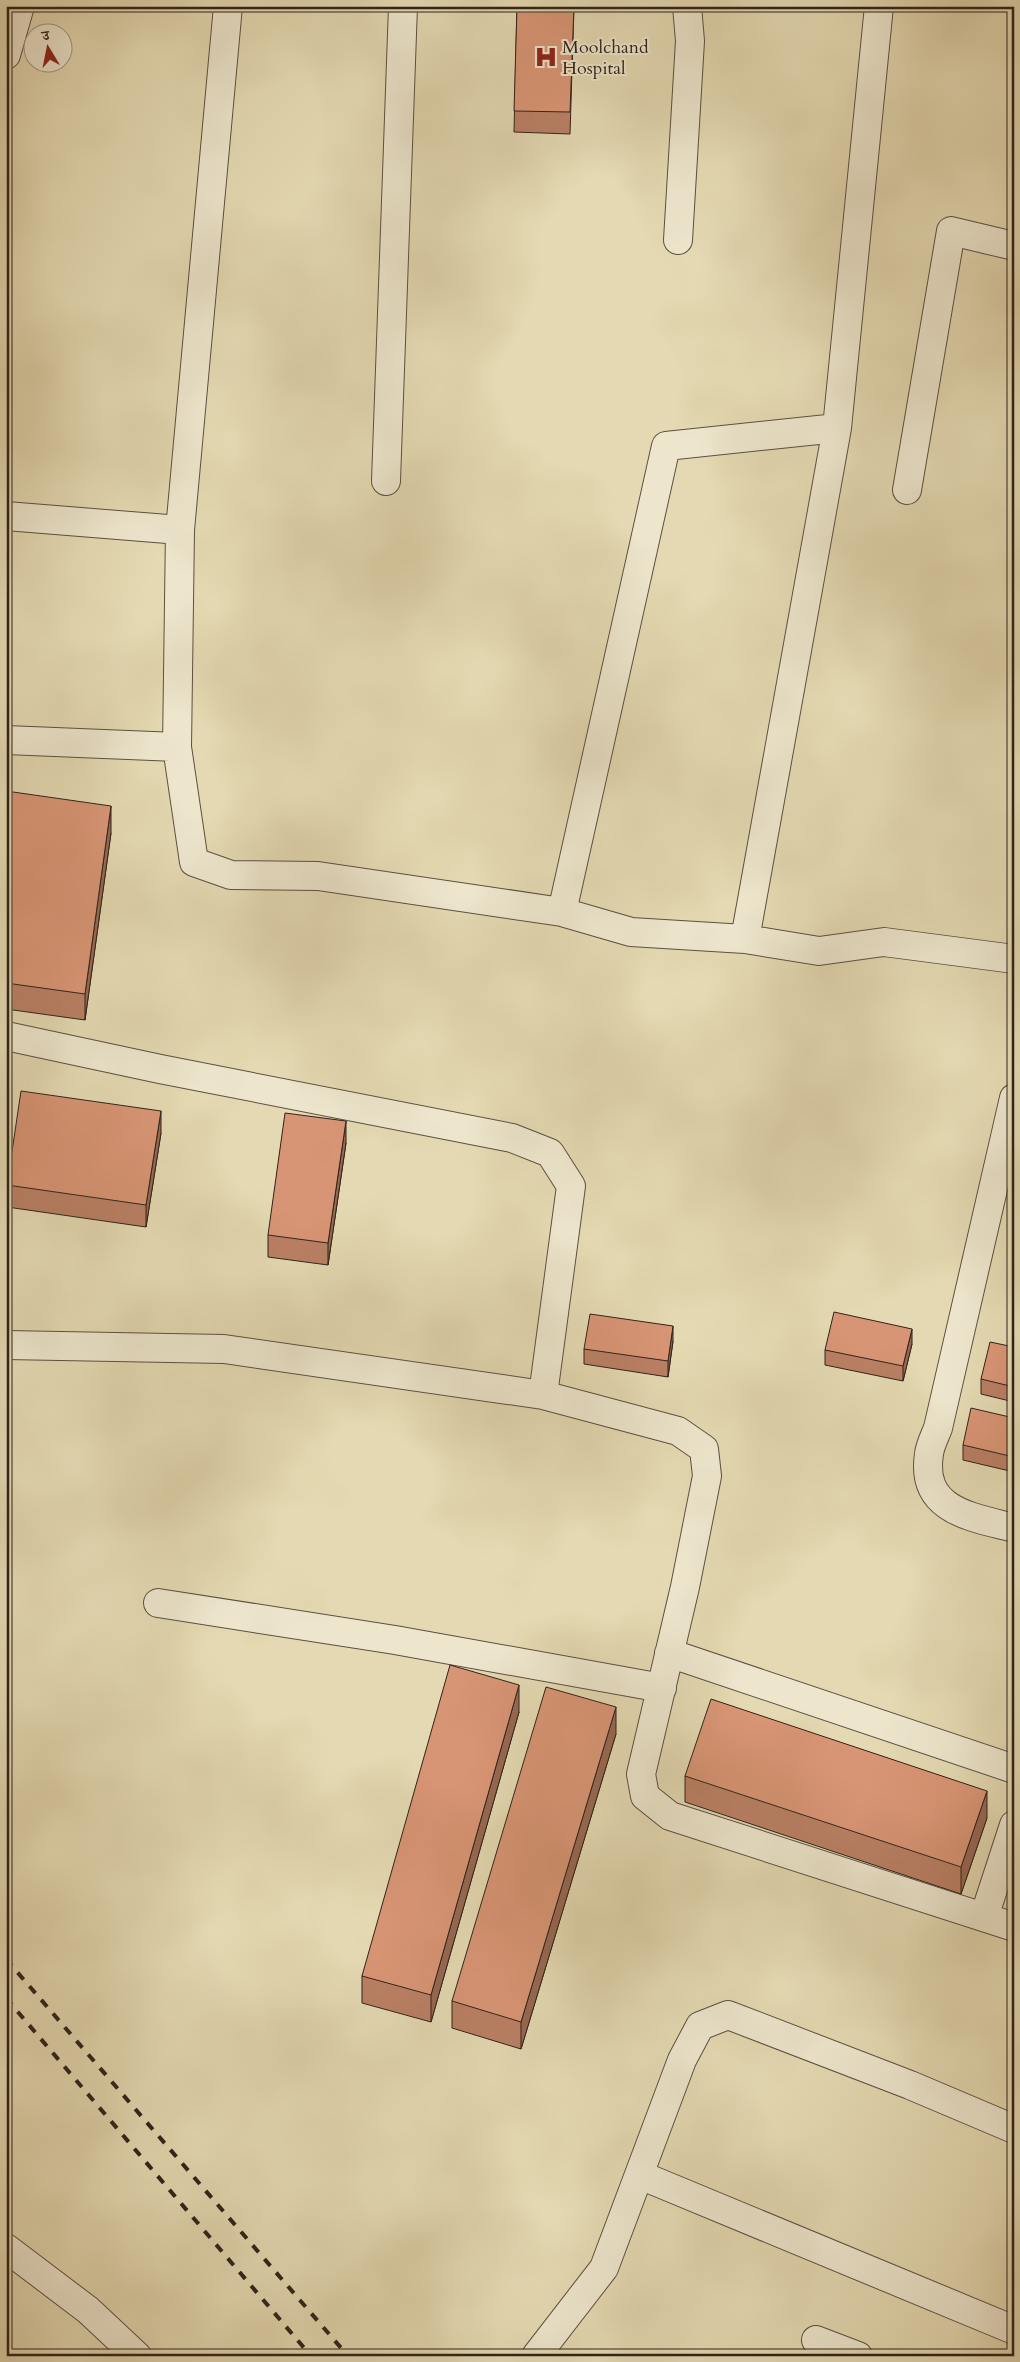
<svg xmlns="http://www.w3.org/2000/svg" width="1020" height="2362" viewBox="0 0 1020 2362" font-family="Cardo,'Noto Serif Devanagari',serif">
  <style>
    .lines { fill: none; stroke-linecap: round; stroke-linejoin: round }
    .minor-casing { stroke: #5c5041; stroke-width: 30 }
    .minor { stroke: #ede6cd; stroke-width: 28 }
    .rail { stroke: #2f231b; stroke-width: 4; stroke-dasharray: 9 9; stroke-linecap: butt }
    .wall { fill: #ba8065; stroke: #2f231b }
    .shaded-wall { fill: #976852; stroke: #2f231b }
    .building { fill: #d89575; stroke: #2f231b }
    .labels { text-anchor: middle; stroke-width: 4; stroke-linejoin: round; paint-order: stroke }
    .poi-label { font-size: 18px; fill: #2f231b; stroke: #ede6cd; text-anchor: start }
  </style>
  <rect width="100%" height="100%" fill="#e4d9b2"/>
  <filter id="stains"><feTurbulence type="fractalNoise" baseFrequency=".004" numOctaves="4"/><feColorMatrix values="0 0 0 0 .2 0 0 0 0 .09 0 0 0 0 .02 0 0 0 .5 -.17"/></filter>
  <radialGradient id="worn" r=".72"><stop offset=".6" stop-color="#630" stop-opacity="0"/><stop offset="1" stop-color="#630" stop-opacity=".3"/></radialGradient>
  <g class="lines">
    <defs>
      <path id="minor" d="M228 6 180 530 177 747 194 862 231 875 318 876 562 912 631 932 745 939 819 951 884 942 1014 959
        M6 55 20 6
        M678 240 690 41 687 6
        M386 481 403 6
        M907 490 951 231 1014 246
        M6 516 180 530
        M6 740 177 747
        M562 912 666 446 837 428
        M745 939 837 428 879 6
        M6 1036 160 1069 512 1138 550 1153 571 1186 543 1395
        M1014 1098 938 1428C935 1436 930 1445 929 1454 920 1511 972 1517 1014 1528
        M6 1345 224 1349 543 1395 678 1431 704 1449 707 1476 685 1587 641 1774 645 1796 670 1816 1014 1927
        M158 1603 395 1640 662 1688
        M669 1653 1014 1769
        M984 1917 1014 1825
        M640 2175 1014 2330
        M6 2248 88 2310 137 2356
        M816 2340 858 2356
        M536 2356 604 2268 682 2060 700 2026 728 2015 910 2085 1014 2129"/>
    </defs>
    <use href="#minor" class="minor-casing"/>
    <use href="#minor" class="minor"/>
    <path class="rail" d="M6 1959 348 2356
      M6 1998 311 2356"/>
  </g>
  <path class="wall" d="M517 6H574L570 134 514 132Z
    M6 791 111 833 85 1020 6 1009Z
    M161 1133 146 1227 7 1207V1185Z
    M346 1143 328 1265 268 1257V1235Z
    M673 1341 668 1377 584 1364V1349Z
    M912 1344 903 1381 825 1365V1350Z
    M1014 1347V1402L981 1394V1379Z
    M1014 1418V1472L963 1460V1445Z
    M519 1712 431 2022 362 2003V1976Z
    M616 1734 521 2049 452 2028V2001Z
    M685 1776 987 1818 961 1894 685 1802Z"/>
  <path class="shaded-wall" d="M111 806V833L85 1020V994Z
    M161 1111V1133L146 1227V1205Z
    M346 1121V1143L328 1265V1243Z
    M673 1326V1341L668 1377V1361Z
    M912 1329V1344L903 1381V1366Z
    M519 1685V1712L431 2022V1995Z
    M616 1707V1734L521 2049V2022Z
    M987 1791V1818L961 1894V1867Z"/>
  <path class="building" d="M517 6H574L570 112 514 111Z
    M6 791 111 806 85 994 6 983Z
    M21 1091 161 1111 146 1205 7 1185Z
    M285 1113 346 1121 328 1243 268 1235Z
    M834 1312 912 1329 903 1366 825 1350Z
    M590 1314 673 1326 668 1361 584 1349Z
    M990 1342 1014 1347V1387L981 1379Z
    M971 1408 1014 1418V1457L963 1445Z
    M450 1665 519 1685 431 1995 362 1976Z
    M546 1687 616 1707 521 2022 452 2001Z
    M711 1699 987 1791 961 1867 685 1776Z"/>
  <defs>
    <symbol id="hospital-bare" viewBox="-9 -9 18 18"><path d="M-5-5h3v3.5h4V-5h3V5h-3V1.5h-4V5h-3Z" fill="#8f2418" stroke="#ede6cd" stroke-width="2.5" paint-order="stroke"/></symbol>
  </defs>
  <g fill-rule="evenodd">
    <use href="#hospital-bare" x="530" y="41" width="32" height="32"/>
  </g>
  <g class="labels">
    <g class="poi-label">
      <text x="562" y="53">Moolchand<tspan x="562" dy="21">Hospital</tspan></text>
    </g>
  </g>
  <rect width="1020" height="2362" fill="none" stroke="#e4d9b2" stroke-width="25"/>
  <rect x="8" y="8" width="1005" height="2347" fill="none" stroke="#2f231b" stroke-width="2.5"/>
  <rect x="12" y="12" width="995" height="2337" fill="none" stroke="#2f231b"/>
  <g transform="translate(48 48) rotate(350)"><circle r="24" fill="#ede6cd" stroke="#a19886"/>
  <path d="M0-4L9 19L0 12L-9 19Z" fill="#8f2418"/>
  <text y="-8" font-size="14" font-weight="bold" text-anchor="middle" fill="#2f231b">उ</text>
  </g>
  <rect width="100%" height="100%" filter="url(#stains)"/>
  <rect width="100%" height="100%" fill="url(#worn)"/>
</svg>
